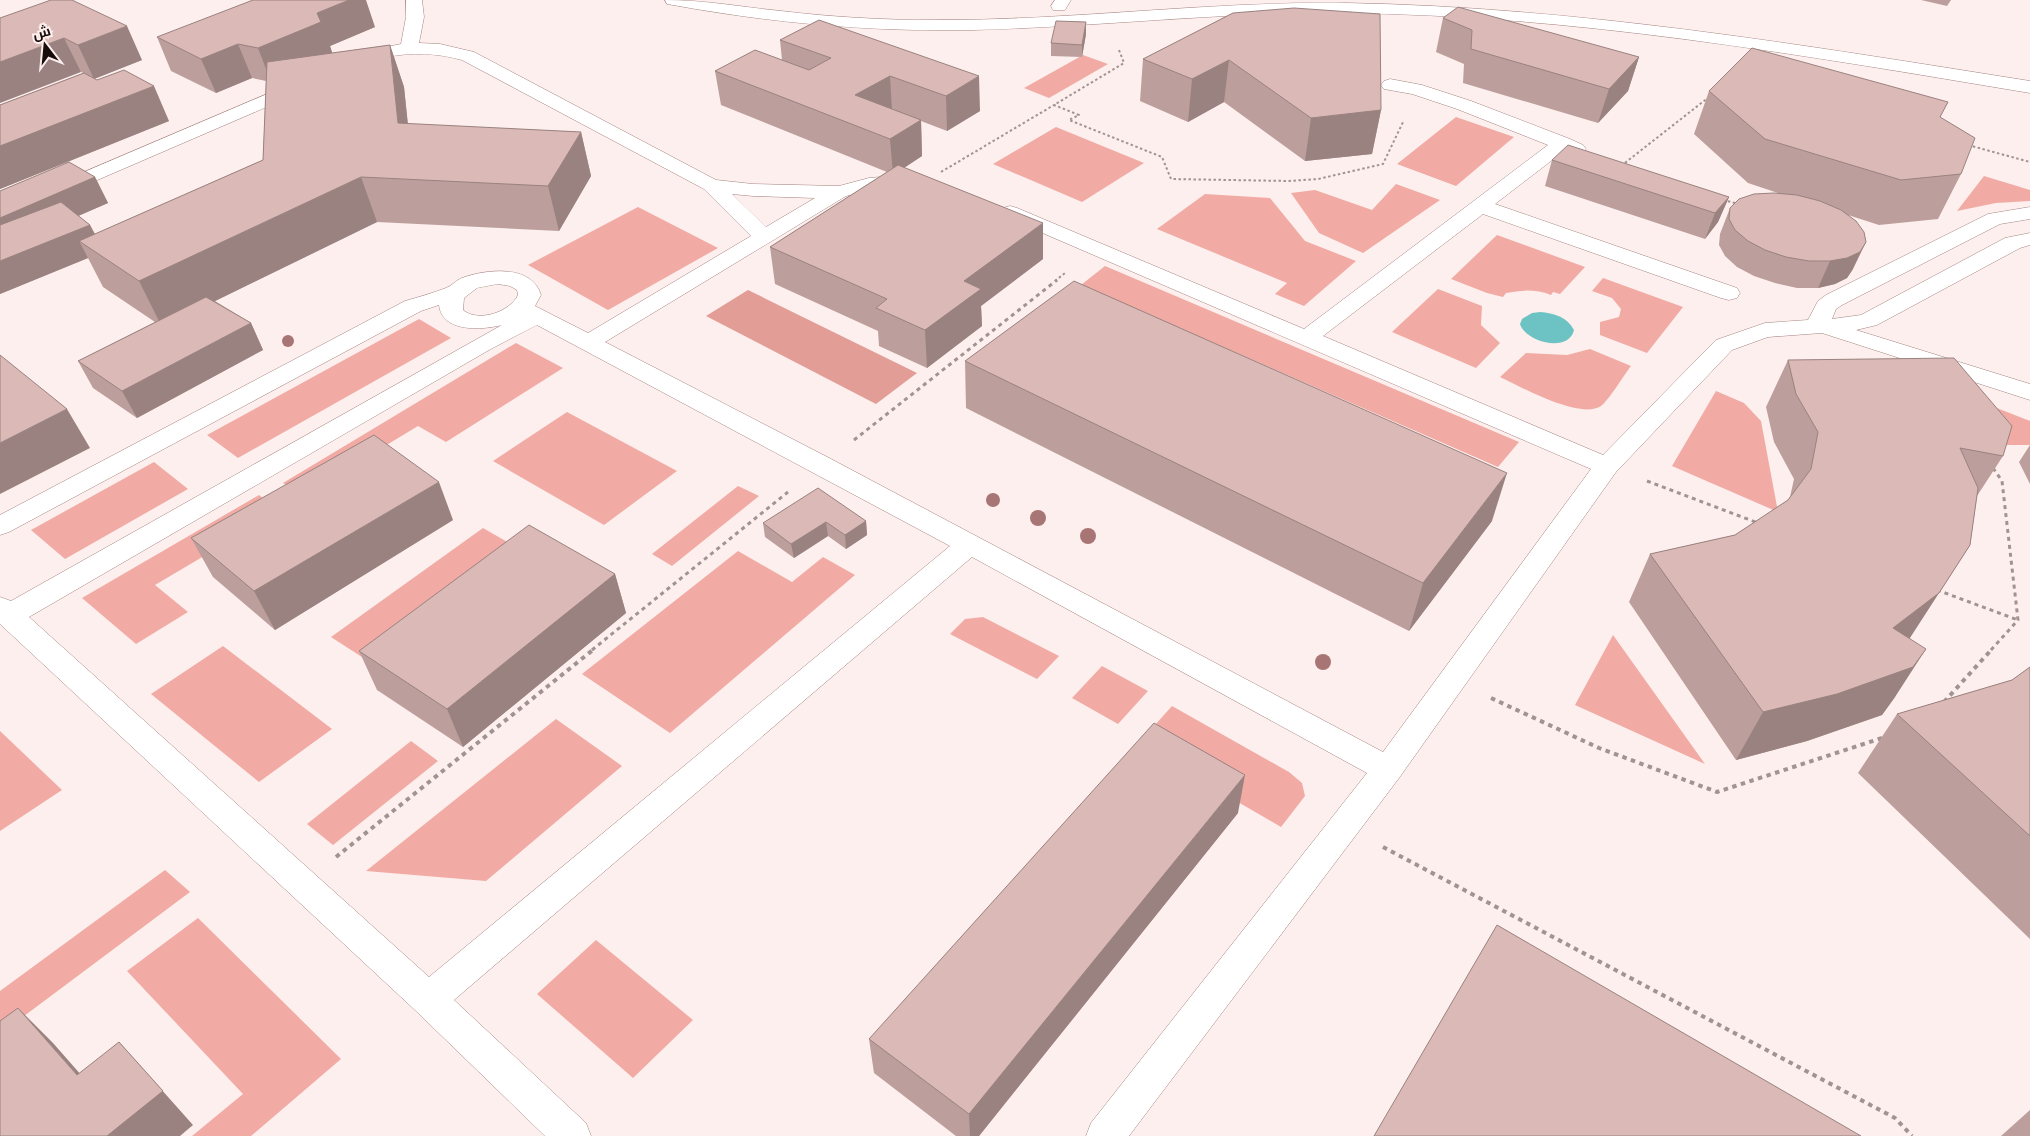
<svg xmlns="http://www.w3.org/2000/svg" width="2030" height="1136" viewBox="0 0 2030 1136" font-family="'Space Grotesk',Cairo,sans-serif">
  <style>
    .green { fill: #f1aba4 }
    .forest { fill: #e29d96 }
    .water { fill: #6dc3c3 }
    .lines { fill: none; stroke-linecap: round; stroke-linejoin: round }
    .lane-casing { stroke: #a38480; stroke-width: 1 }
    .street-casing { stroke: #a38480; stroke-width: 1 }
    .secondary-casing { stroke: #a38480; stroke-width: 1 }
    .path-far2 { stroke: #a09391; stroke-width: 2; stroke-dasharray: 2.5 2.5; stroke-linecap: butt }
    .path-far1 { stroke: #a09391; stroke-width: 3; stroke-dasharray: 4 4; stroke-linecap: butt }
    .path { stroke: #a09391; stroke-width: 4; stroke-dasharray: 4.5 4.5; stroke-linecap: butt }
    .lane { fill: #fff; fill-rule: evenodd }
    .street { fill: #fff; fill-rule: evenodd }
    .secondary { fill: #fff; fill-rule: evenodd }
    .tree { fill: #a87575 }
    .wall { fill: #bc9f9d }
    .shaded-wall { fill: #99827f }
    .building { fill: #dbb9b6; stroke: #99827f }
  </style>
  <rect width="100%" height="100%" fill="#fdefed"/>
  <path class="green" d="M1083 55 1108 64 1049 98 1024 88Z
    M1456 117 1514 137 1456 186 1397 164Z
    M1056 127 1144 163 1082 202 993 164Z
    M1984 176 2030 190V201L1996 203 1957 211Z
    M1396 184 1440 200 1363 253 1319 233 1291 193 1315 190 1372 210Z
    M1205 194 1270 198 1305 241 1356 261 1304 306 1275 294 1287 283 1157 229Z
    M638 207 718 248 608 310 528 265Z
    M1497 235 1585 267 1560 294 1553 292 1551 295C1535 289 1522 290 1506 293L1503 297 1487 293 1451 279Z
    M1105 266 1519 442 1498 467 1081 285Z
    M1603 278 1683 307 1647 353 1600 335V322L1619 317 1621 309 1612 298 1592 291Z
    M1438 289 1482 306 1481 325 1500 343 1476 368 1392 332Z
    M419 319 451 338 238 458 207 435Z
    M516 343 563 368 446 442 418 426 302 496 283 483Z
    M1590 349 1631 366C1624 375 1609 400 1601 406 1580 420 1521 387 1500 377L1526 353 1567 355Z
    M1716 391 1744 403 1761 421 1778 512 1672 466Z
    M1984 403 2030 421V445H2006Z
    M567 412 677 471 604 525 493 461Z
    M154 462 188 489 65 559 31 530Z
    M738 486 759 496 672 566 652 554Z
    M259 495 280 511 155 585 188 612 136 644 82 598Z
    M483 528 511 544 365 659 331 637Z
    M738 551 792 582 823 557 855 575 670 733 582 674Z
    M983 617 1059 656 1037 679 950 634 965 619Z
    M1613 635 1705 764 1575 705Z
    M223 646 332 729 259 782 151 694Z
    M1102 666 1148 691 1118 724 1072 698Z
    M1172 706 1289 772 1302 783 1305 796 1281 827 1138 744Z
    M556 719 622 766 486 881 366 871Z
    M0 731 62 790 0 831Z
    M411 741 438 761 333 845 307 824Z
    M165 870 190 892 0 1034V991Z
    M198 918 341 1059 251 1136H192L243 1094 127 971Z
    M596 940 693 1020 633 1078 537 994Z"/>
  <path class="forest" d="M748 290 917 373 876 404 706 316Z"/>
  <path class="water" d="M1540 312C1554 313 1567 317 1574 330 1569 353 1526 343 1520 324L1522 319 1532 313Z"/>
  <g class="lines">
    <defs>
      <path id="lane" d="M406 0H422L424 17 419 43 440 44 474 52 716 180 753 184 839 186 869 178 905 175 912 177 915 181 912 185 870 190 846 196 605 342 831 459 1383 752 1591 469 1003 216 1000 212 1003 208 1010 206 1017 208 1304 329 1548 145 1457 109 1412 94 1384 89 1381 85 1384 81 1390 79 1422 85 1471 101 1570 139 1583 145 1586 149 1583 153 1576 155 1564 151 1495 204 1737 288 1740 293 1737 298 1729 300 1721 298 1483 214 1323 336 1603 455 1716 340 1765 323 1808 320 1818 301 1826 295 1988 214 2030 207V219L2000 224 1842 305 1836 309 1832 319 1861 315 2005 238 2030 233V245L2020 248 1877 325 1856 330 2030 384V400L1822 333 1768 337 1732 350 1616 472 1399 778 1129 1136H1086L1091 1123 1367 773 972 557 454 1000 586 1123 591 1136H545L416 1011 0 624V597L11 601 502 325C482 330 442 333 439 305L421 311 9 532 0 535V515L405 301C419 297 433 293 446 288 452 286 456 280 462 278 486 269 532 264 541 295L535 306 588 333 751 236 704 189 462 60C437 53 412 52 387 57 375 60 362 69 350 66L347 62 350 58 377 49 401 44 406 17ZM732 194 753 196 815 198 766 227ZM498 284 510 286 517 290 518 295C510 312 478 323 463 310L464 298 477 288ZM537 325 950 546 429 977 29 617 489 350Z
        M300 80 306 82 309 86 306 90 0 222V208Z"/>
      <path id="street" d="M1055 0H1071L1065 10H1053L1051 6Z"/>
      <path id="secondary" d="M665 0C705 0 741 7 781 11 831 17 882 20 932 20 1070 21 1208 1 1346 3 1576 7 1803 45 2030 81V93C1802 55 1574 15 1343 13 1219 12 1096 27 973 30 872 32 772 23 673 5L667 4Z"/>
    </defs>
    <use href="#lane" class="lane-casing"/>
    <use href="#street" class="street-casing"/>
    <use href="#secondary" class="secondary-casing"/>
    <path class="path-far2" d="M1119 50 1124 63 1054 105 1079 115 1069 120 1162 157 1171 179 1289 181 1318 179 1383 164 1403 122
      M1968 145 2030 162
      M1621 166 1709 97
      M941 172 1054 105
      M1723 200 1739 204
      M1055 281 1065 273"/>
    <path class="path-far1" d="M854 440 1057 280
      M1647 481 1758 523
      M1937 590 2018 620
      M592 650 788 492
      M1991 650 2018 620 2002 481 1993 468"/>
    <path class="path" d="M1491 698 1599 748 1717 792 1885 737
      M1944 702 1992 649
      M1383 847 1895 1118 1912 1136
      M336 857 594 649"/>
    <use href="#lane" class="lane"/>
    <use href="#street" class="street"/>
    <use href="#secondary" class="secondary"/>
  </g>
  <g class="tree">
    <circle cx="288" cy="341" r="6"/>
    <circle cx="993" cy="500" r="7"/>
    <circle cx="1038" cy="518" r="8"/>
    <circle cx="1088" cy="536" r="8"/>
    <circle cx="1323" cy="662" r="8"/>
  </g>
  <path class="wall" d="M1921 0H1951L1947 6Z
    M1233 13 1381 110 1372 154 1305 161 1224 102 1188 122 1140 101 1143 59Z
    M0 18 142 60 94 79 169 121 0 189V105L83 73Z
    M1443 18 1639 57 1628 91 1598 123 1463 83 1464 64 1436 52Z
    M819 20 980 111 947 131 921 121 922 156 904 168 1043 259 981 306 982 326 927 368 879 346 878 331 775 284 770 247 887 172 721 105 715 71 782 60 780 40Z
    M1086 22V34L1082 57 1051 56V43Z
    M375 27 330 46 332 53 390 45 404 87 408 124 581 132 591 176 559 231 377 222 215 301 251 323 263 350 137 418 93 388 78 361 155 322 103 287 88 258 0 294V191L95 177 108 203 78 216 90 225 95 234 263 160 266 81 252 78 216 93 171 71 157 37Z
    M1709 91 1948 102 1940 117 1961 174 1938 219 1879 225 1848 215 1853 269 1847 278 1835 284 1818 288H1797L1775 283 1754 276 1737 267 1725 256 1719 245 1720 234 1730 208 1778 193 1748 183 1694 134Z
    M1552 160 1729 197 1718 222 1705 239 1545 186Z
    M1788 360 2003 456 1977 496 1970 545 1909 638 1895 697 1882 715 1807 741 1736 760 1629 602 1650 554 1735 535 1788 500 1790 497 1794 479 1774 442 1766 407Z
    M965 361 1492 521 1409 631 966 408Z
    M2030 445V484L2019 462Z
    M453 520 275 630 213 577 191 538Z
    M866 521 867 535 846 549 828 536 794 558 765 537 763 523Z
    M615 574 626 613 463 747 377 690 359 651Z
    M2030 667V939L1858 773 1897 714 2012 680Z
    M1238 813 979 1136H956L874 1073 869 1039Z
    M2030 1110V1136H2001Z"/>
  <path class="shaded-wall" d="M349 0H366L375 27 330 46 333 55 271 82 258 48 317 13Z
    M1086 22V34L1082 57V45Z
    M127 26 142 60 94 79 78 45Z
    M64 38 81 72 0 103V62Z
    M238 44 252 78 216 93 201 59Z
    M390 45 404 87 412 167 398 123Z
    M1639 57 1628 91 1598 123 1609 89Z
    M1229 60 1224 102 1188 122 1192 79Z
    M890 76 892 110 855 95Z
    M979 76 980 111 947 131 946 96Z
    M154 86 169 121 0 189V146Z
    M1381 110 1372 154 1305 161 1311 118Z
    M921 120 922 156 893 175 890 139Z
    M581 132 591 176 559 231 548 186Z
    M95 177 108 203 0 250V218Z
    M361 177 377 222 162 327 139 281Z
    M1729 197 1718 222 1705 239 1715 213Z
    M1043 223V259L981 306 982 326 927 368 925 330 964 281Z
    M90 225 104 252 79 241 88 258 0 294V261Z
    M1866 242 1853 269 1847 278 1835 284 1818 288 1830 261Z
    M251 323 263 350 137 418 122 391Z
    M67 409 90 448 0 494V443Z
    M1507 473 1492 521 1409 631 1423 583Z
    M439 482 453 520 275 630 254 591Z
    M866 521 867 535 846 549 845 535Z
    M826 522 828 536 794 558 791 544Z
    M1970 545 1908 641 1893 628Z
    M615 574 626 613 463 747 447 709Z
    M1926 649 1895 697 1882 715 1807 741 1736 760 1763 712Z
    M1245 775 1238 813 979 1136H970L969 1114Z
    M18 1008 53 1043 111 1109 77 1075Z
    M119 1042 193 1125 180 1136H107Z"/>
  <path class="building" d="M51 0H72L127 26 78 45 64 38 0 62V18Z
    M253 0H349L317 13 321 22 258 48 238 44 201 59 157 37Z
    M1458 7 1639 57 1609 89 1471 49 1472 30 1443 18Z
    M1294 8 1380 14 1381 110 1311 118 1229 60 1192 79 1143 59 1233 13Z
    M819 20 979 76 946 96 890 76 855 95 921 120 890 139 715 71 755 50 809 70 831 58 780 40Z
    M1056 21 1086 22 1082 45 1051 43Z
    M390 45 398 123 581 132 548 186 361 177 139 281 79 241 263 160 267 62Z
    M1752 48 1948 102 1940 117 1975 138 1961 174 1901 180 1765 139 1709 91Z
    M124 70 154 86 0 146V105L84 73 97 80Z
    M1568 145 1729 197 1715 213 1552 160Z
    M69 162 95 177 0 218V191Z
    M898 165 1043 223 964 281 981 289 925 330 876 308 887 299 770 247Z
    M1774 193 1797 195 1820 201 1841 210 1856 221 1864 232 1866 242 1860 252 1847 258 1830 261H1809L1786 257 1765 250 1748 241 1735 230 1729 219 1730 208 1739 199 1754 194Z
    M61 202 90 225 0 261V225Z
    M1074 281 1507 473 1423 583 965 361Z
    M206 297 251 323 122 391 78 361Z
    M0 355 67 409 0 443Z
    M1954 358 2012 426 2003 456 1960 448 1978 488 1970 545 1939 593 1893 628 1926 649 1913 667 1837 694 1763 712 1650 554 1735 535 1788 500 1811 469 1818 432 1796 394 1788 360Z
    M374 435 439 482 254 591 191 538Z
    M818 488 866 521 845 535 826 522 791 544 763 523Z
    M529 525 615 574 447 709 359 651Z
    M2030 667V836L1897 714 2012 680Z
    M1154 723 1245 775 969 1114 869 1039Z
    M1497 925 1861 1136H1374Z
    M18 1008 77 1075 119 1042 163 1091 107 1136H0V1021Z"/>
  <g transform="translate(45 45) rotate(344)" stroke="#fdefed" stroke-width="4" paint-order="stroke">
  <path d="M0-4L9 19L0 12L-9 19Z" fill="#180c0b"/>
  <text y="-8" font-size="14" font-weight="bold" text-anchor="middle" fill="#180c0b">ش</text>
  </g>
</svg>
